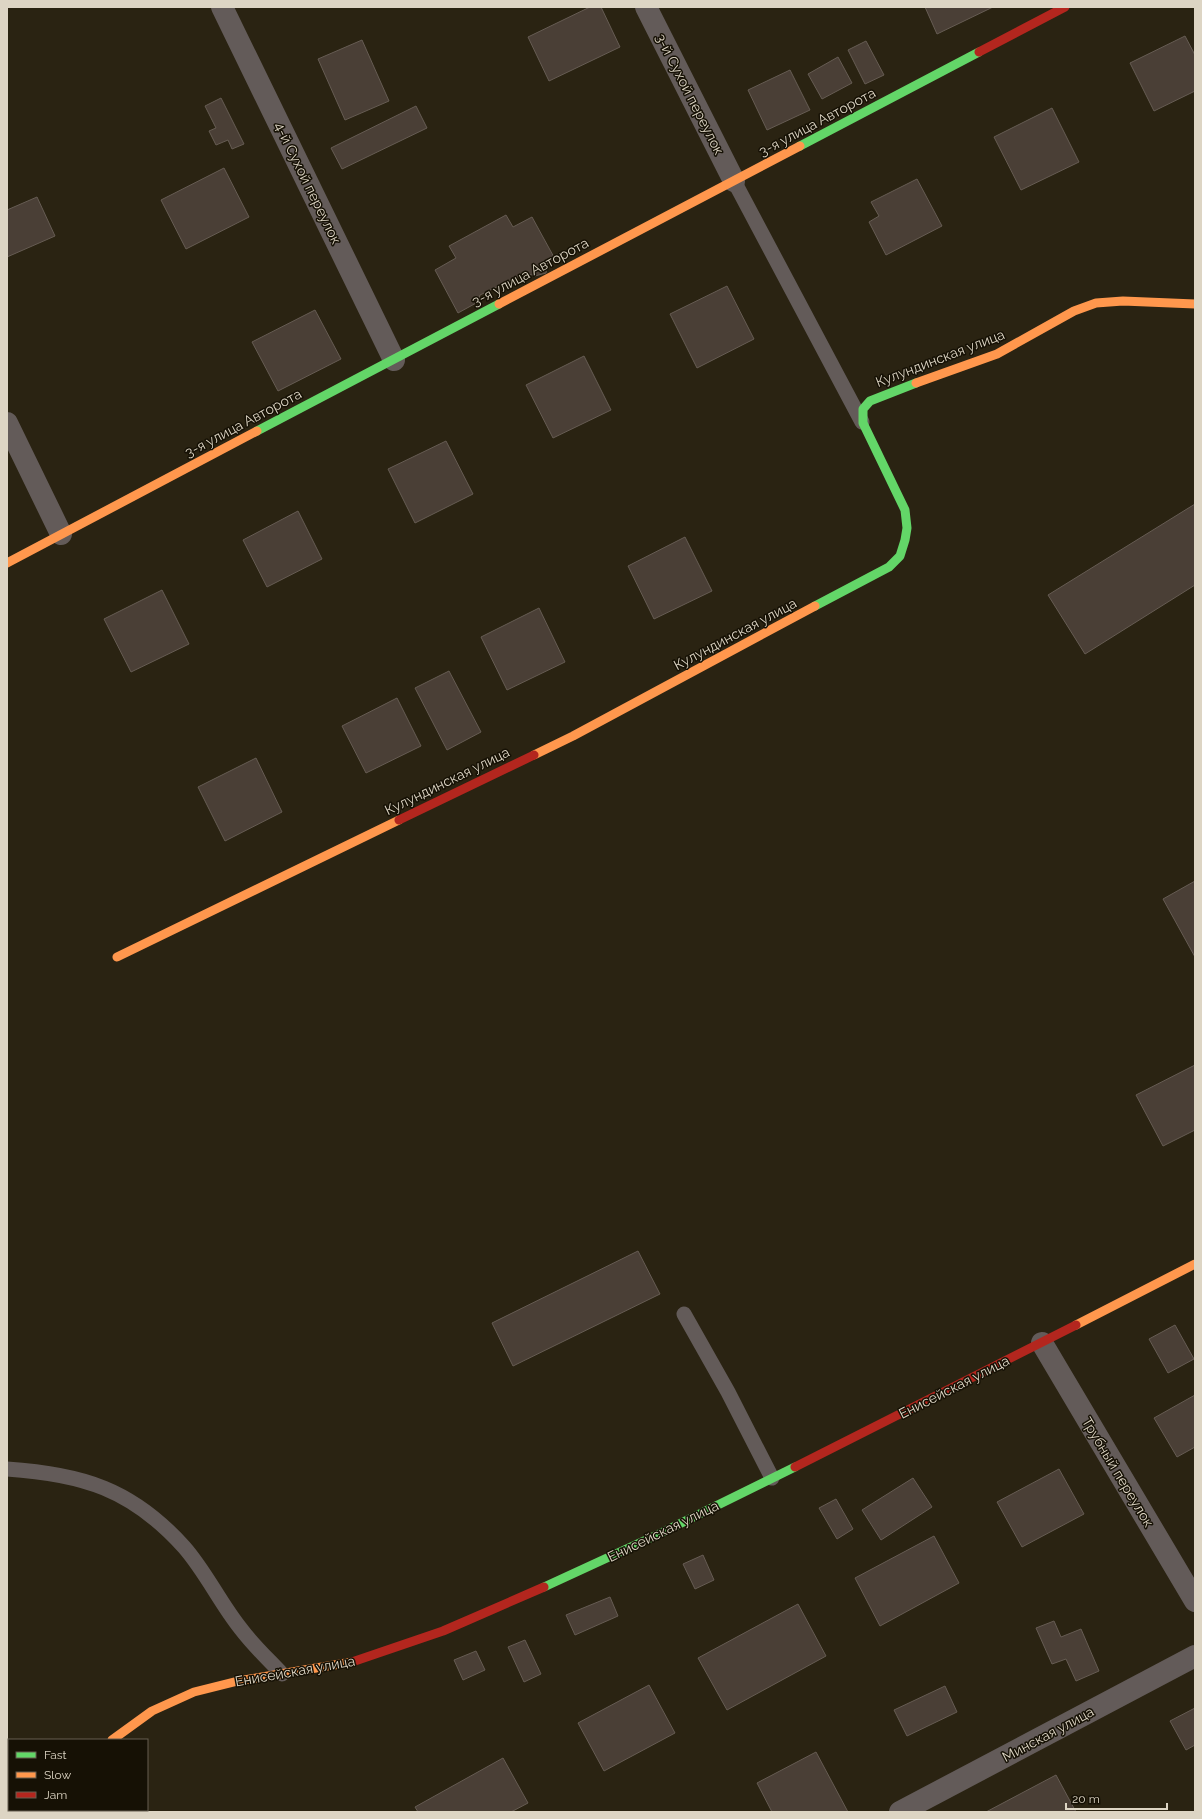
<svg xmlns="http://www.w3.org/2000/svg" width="1202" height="1819" viewBox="0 0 1202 1819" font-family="Raleway,sans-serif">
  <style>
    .building { fill: #4a3f36; stroke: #665c53 }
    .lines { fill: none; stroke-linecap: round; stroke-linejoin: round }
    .lane { stroke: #635b59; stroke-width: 15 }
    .street { stroke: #635b59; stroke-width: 22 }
    .fast { stroke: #63d668; stroke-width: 9 }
    .slow { stroke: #ff974d; stroke-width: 9 }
    .jam { stroke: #b3261e; stroke-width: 9 }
    .labels { text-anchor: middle; stroke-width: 3; stroke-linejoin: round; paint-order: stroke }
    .street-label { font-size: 14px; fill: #ddd5c4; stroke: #161105 }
  </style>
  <rect width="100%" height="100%" fill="#2a2312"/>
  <path class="building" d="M590 7H601L620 47 549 81 528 37Z
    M925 7H993L937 34Z
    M1185 36 1195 55V91L1154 111 1130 63Z
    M362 40 389 101 345 120 318 59Z
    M866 41 884 75 865 84 848 50Z
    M838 57 852 83 822 99 808 74Z
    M790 70 810 110 767 130 748 90Z
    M221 98 244 144 232 149 228 140 216 145 209 131 216 128 205 106Z
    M416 106 427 128 342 169 331 148Z
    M1052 108 1079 162 1021 190 994 137Z
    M224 168 249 217 186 249 161 200Z
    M917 179 942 226 886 255 869 222 879 216 871 202Z
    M37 197 55 236 7 257V210Z
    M506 215 513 227 532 217 555 259 548 262 546 273 535 276 526 273 480 295 478 302 458 313 435 270 456 258 449 246Z
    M727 286 754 339 697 368 670 314Z
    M315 310 341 359 278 391 252 342Z
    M584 356 611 410 553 438 526 385Z
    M446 441 473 494 415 523 388 469Z
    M1195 504V585L1085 654 1048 595Z
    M298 511 322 559 267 587 243 540Z
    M685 537 712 591 654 619 628 566Z
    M162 590 189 644 131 672 104 619Z
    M539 608 565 662 507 690 481 637Z
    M449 671 481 732 447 750 415 688Z
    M397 698 421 746 366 773 342 726Z
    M256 758 282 812 225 841 198 787Z
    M1195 881V957L1163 899Z
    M1195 1065V1130L1163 1146 1136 1095Z
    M638 1251 660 1294 513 1366 492 1323Z
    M1175 1325 1194 1359 1168 1373 1149 1339Z
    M1195 1395V1447L1177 1457 1154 1418Z
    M1059 1469 1084 1514 1022 1547 997 1502Z
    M913 1478 932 1507 881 1540 862 1510Z
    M836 1499 853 1529 837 1539 819 1508Z
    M934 1536 959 1583 880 1626 855 1578Z
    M703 1555 714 1580 695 1589 683 1564Z
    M610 1597 618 1616 575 1635 566 1615Z
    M798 1604 826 1656 727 1710 698 1658Z
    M1054 1621 1061 1637 1081 1629 1099 1671 1076 1681 1066 1659 1052 1664 1036 1628Z
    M525 1640 541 1674 524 1682 508 1647Z
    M476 1651 485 1670 463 1680 454 1660Z
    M649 1685 675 1733 604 1771 578 1723Z
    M945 1686 957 1712 907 1736 894 1710Z
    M1195 1708V1745L1186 1750 1170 1721Z
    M816 1752 848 1812H772L757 1783Z
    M503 1758 528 1803 511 1812H418L415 1807Z
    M1056 1775 1076 1812H986Z"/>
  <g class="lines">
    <path class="lane" d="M734 181 862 422
      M684 1314 728 1392 772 1478
      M7 1469C82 1474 132 1489 184 1547 206 1572 220 1603 241 1629 253 1645 268 1659 282 1674"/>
    <path class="street" d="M222 7 394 360
      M646 7 734 181
      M7 423 61 534
      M1042 1343 1195 1601
      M60 1812V1810
      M900 1812 1195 1656"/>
    <path class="fast" d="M800 146 979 52
      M257 431 499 304
      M815 606 889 567 900 556 905 540 907 528 905 510 863 423V409L870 401 916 383
      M544 1587 659 1534 795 1467"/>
    <path class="slow" d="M499 304 800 146
      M916 383 997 354 1074 311 1096 303 1123 301 1195 304
      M7 563 257 431
      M534 755 573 736 815 606
      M117 957 399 820
      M1076 1325 1195 1264
      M112 1740 152 1711 194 1692 238 1681 352 1662"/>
    <path class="jam" d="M979 52 1065 7
      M399 820 534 755
      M795 1467 1076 1325
      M352 1662 443 1631 544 1587"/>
  </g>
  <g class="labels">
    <g class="street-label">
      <text transform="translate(690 94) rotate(63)" y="5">3-й Сухой переулок</text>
      <text transform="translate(817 122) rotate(-28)" y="5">3-я улица Авторота</text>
      <text transform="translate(308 183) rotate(64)" y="5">4-й Сухой переулок</text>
      <text transform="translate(530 272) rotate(-28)" y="5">3-я улица Авторота</text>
      <text transform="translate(940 358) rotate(-21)" y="5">Кулундинская улица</text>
      <text transform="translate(243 423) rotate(-28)" y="5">3-я улица Авторота</text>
      <text transform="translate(735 634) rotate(-28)" y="5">Кулундинская улица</text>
      <text transform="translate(447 781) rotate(-26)" y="5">Кулундинская улица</text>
      <text transform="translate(954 1387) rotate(-27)" y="5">Енисейская улица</text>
      <text transform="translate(1118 1472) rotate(59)" y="5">Трубный переулок</text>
      <text transform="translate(663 1531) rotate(-26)" y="5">Енисейская улица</text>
      <text transform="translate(295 1671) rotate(-10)" y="5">Енисейская улица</text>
      <text transform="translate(1048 1734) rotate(-28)" y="5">Минская улица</text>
    </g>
  </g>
  <rect width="1202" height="1819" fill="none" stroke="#ddd5c4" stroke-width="16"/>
  <rect x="8" y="1739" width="140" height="72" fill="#161105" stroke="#665f51"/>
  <rect x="16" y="1752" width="20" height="6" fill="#63d668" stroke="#665f51"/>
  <text x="44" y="1759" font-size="12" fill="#ddd5c4">Fast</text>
  <rect x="16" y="1772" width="20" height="6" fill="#ff974d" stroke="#665f51"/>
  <text x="44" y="1779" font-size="12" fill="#ddd5c4">Slow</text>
  <rect x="16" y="1792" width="20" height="6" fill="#b3261e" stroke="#665f51"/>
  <text x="44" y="1799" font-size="12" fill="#ddd5c4">Jam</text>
  <path d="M1066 1803v6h101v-6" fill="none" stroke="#ddd5c4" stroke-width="2"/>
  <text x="1072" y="1803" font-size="12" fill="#ddd5c4" stroke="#161105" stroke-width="3" paint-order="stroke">20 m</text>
</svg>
